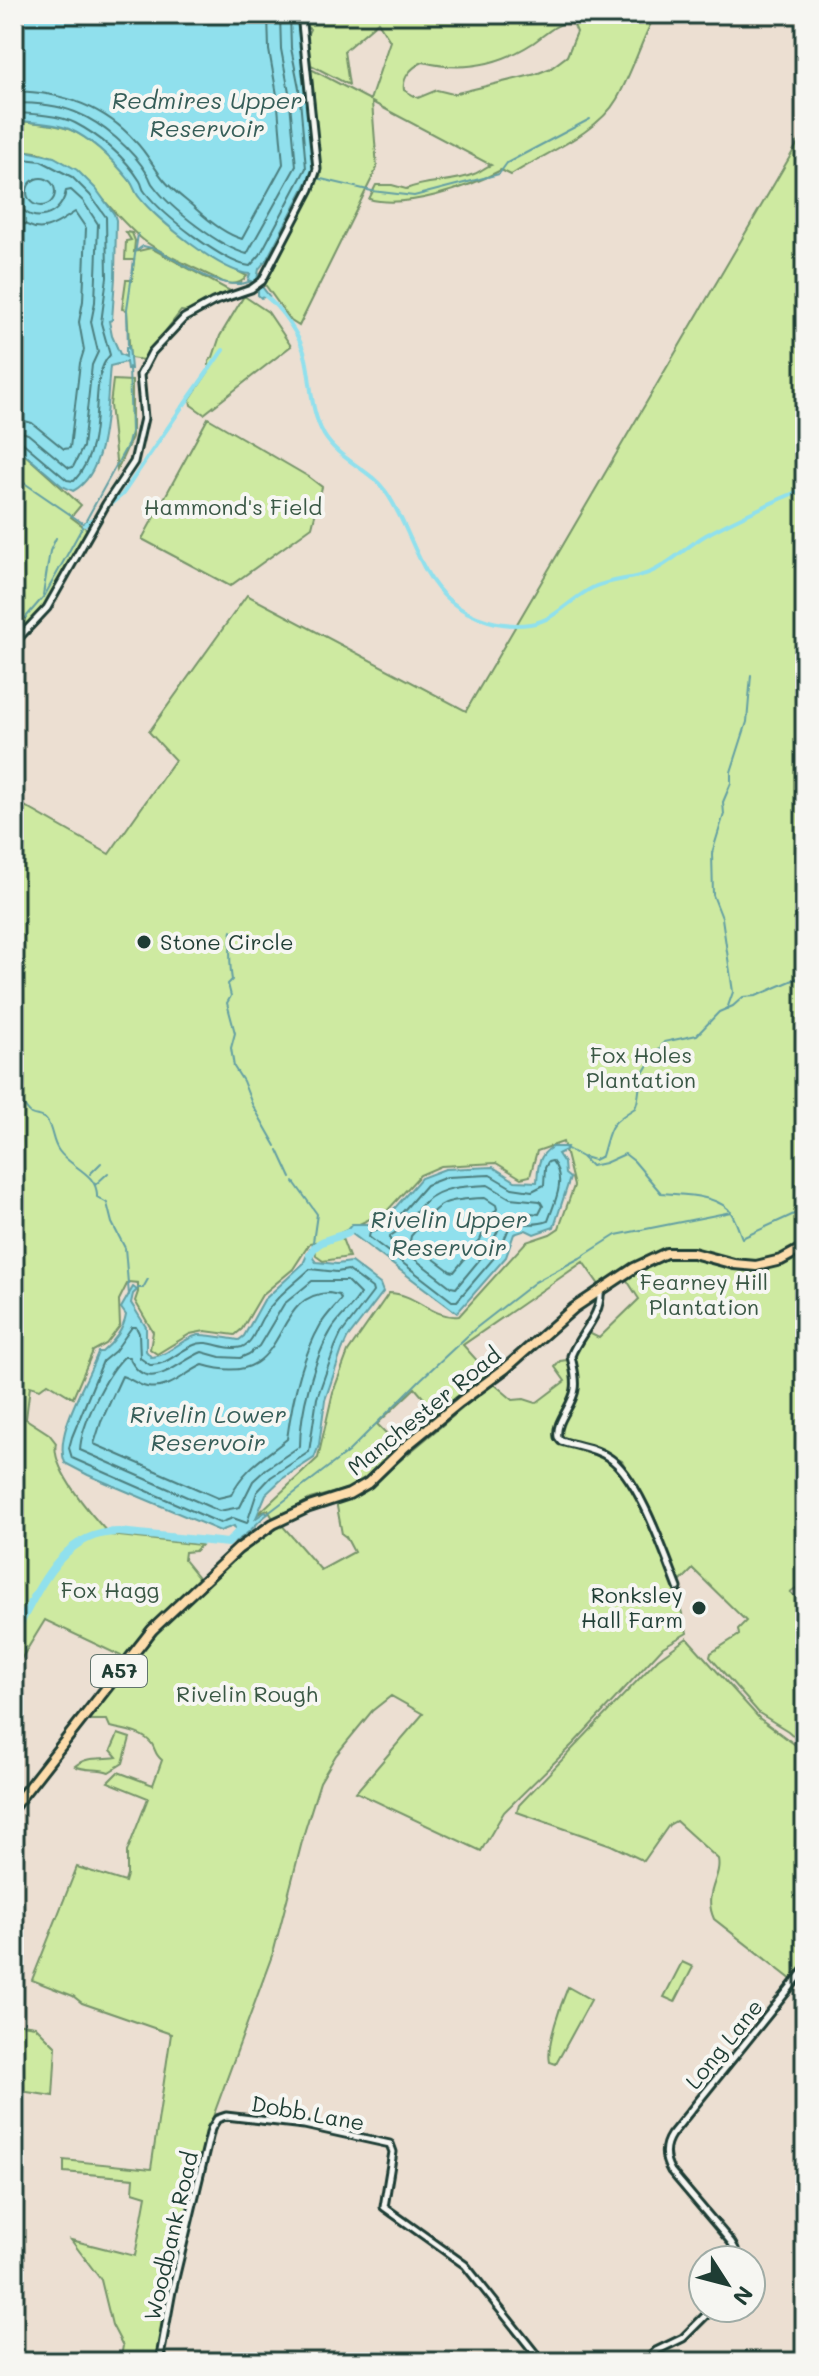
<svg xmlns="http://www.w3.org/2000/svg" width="819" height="2376" viewBox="0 0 819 2376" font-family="Mali,sans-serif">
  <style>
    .green { fill: #ceeaa1; stroke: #76946a; stroke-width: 2; fill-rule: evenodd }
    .water { fill: #90e0ed; stroke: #639fa3; stroke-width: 2 }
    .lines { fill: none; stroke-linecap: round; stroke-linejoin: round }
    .shore { stroke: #4c7e7e; stroke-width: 2 }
    .stream { stroke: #639fa3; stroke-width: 2 }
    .canal { stroke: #90e0ed; stroke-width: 4 }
    .river { stroke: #90e0ed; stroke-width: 8 }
    .street-casing { stroke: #1f3d34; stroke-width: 11 }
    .primary-casing { stroke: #1f3d34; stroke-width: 14 }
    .street { stroke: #f6f6f2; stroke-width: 5 }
    .primary { stroke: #fddcac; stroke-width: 8 }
    .poi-dot { fill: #1f3d34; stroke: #f6f6f2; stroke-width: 3 }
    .labels { text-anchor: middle; stroke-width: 8; stroke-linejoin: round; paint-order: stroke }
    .shield { fill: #f6f6f2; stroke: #60746d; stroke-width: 2 }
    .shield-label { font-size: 20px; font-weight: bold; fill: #1f3d34 }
    .park-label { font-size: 22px; fill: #395744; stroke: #f6f6f2 }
    .poi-label { font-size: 22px; fill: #1f3d34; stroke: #f6f6f2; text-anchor: start }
    .street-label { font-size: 22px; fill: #1f3d34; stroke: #f6f6f2 }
    .water-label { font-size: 24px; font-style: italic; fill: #365e59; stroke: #f6f6f2 }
  </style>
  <rect width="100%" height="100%" fill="#ecdfd2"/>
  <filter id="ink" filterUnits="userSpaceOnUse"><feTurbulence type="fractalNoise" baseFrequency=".0125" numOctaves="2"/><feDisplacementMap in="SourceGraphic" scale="16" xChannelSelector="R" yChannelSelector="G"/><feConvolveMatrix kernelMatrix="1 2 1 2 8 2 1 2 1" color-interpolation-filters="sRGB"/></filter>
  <g filter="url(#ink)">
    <path class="green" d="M305 14H652L653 19C640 45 631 74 617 99 597 134 543 154 511 175L501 170C468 188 406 209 369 199L376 185H392L406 189C427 180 452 183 474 174 480 172 485 167 491 165L372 102 377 168 299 326 291 321 264 283 269 277 321 174 311 69 370 100 390 41 378 22 344 51 349 85 311 65 307 35 310 29 307 27ZM572 21 577 32 567 56 551 68 536 74 453 94 437 90 418 98 404 90C402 77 412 67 423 62 462 72 499 65 533 43 546 34 556 23 572 21Z
      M14 120C31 123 49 123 65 128 89 135 127 169 136 192L212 258 247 276C241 284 232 285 223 282 198 269 169 258 146 242 102 210 78 145 14 151Z
      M805 131V1582L790 1592 805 1605V1746L788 1731 759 1713 710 1657 711 1653 739 1635 738 1629 746 1621 693 1569 680 1582 638 1489 622 1461 592 1446 579 1444 574 1447C583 1450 595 1451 603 1455 640 1475 678 1593 687 1633L663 1647 574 1743 504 1812 481 1851 356 1792 423 1714 391 1696 372 1711 336 1755 320 1782 305 1830 274 1950 214 2114 158 2362H120L123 2346 112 2325 101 2280 71 2240 135 2256 146 2196 133 2192 134 2178 64 2172V2160L151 2169 171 2034 82 2003 73 1996 32 1980 77 1867 125 1882 127 1875V1852L148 1798 108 1782 118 1772 153 1785 162 1760C155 1755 156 1751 152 1744 143 1732 123 1730 110 1727L107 1720H88C143 1647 201 1573 281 1524L321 1570 354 1552 346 1537 342 1534 336 1501 361 1493 493 1383 513 1400 524 1399 536 1403 565 1381 555 1367 560 1361 574 1359 577 1349 589 1333 599 1338 639 1299 621 1271 600 1286 583 1262 463 1345 490 1375 438 1415 415 1388 377 1424 400 1447 358 1486 310 1499 274 1520 268 1510 258 1514 318 1458 333 1392 348 1352 389 1293C415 1293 433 1319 459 1316L526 1242 550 1234 559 1228 574 1186 563 1142 537 1151 530 1176 521 1178 496 1163 441 1166 420 1175 387 1211 340 1233 349 1257 323 1261 316 1256 315 1242 310 1243 293 1269 262 1295 242 1329 235 1335 205 1331 190 1334 157 1354 150 1349 153 1332 135 1301 138 1292V1283L128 1282 119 1300 120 1326 106 1344 93 1351 73 1398 48 1383 40 1389 30 1386 26 1419 49 1434 56 1443C50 1468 93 1517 110 1535L201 1545 195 1551 185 1552 184 1560 200 1580 136 1641 125 1658 45 1620 15 1669 19 1695 14 1693V800L109 854 175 760 149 732 247 595 466 711Z
      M126 232 132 233 135 241 134 252 151 248 232 292 190 312 181 311 143 360 130 358 127 310 122 309 126 280H132L134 260H125L126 241 131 240Z
      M244 296 268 312 291 346 204 414 191 405 190 399 209 371V361L213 357 220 336Z
      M113 380 132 381V437L117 470 110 405Z
      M208 418 309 477 322 487 312 527 230 586 142 539Z
      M14 445 81 505 71 517 87 529 44 605 14 638Z
      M687 1638 759 1718 805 1752V1962L792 1980 714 1919C702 1893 722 1878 718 1859L676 1821 669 1825 644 1861 611 1845 517 1812 519 1805 658 1659Z
      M118 1734 130 1738 123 1763 109 1772C97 1767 86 1772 75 1766 88 1755 101 1760 117 1757L111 1750Z
      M682 1962 693 1967 675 2002 664 1997Z
      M568 1987 591 2000 556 2064 550 2062C546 2045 561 2004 568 1987Z
      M15 2023 35 2026 56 2047 53 2096 14 2090Z"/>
    <path class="water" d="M14 14H298L314 169 267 259 259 269 257 280 269 296 261 298 258 295V288L248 280 250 274C222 273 157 220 139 197 135 193 134 186 130 181 114 161 94 140 69 129 53 122 31 123 14 120Z
      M22 150 54 157 77 170 96 189 114 214 116 220 115 278 112 320 109 321 112 336 120 354 126 357V347H129L131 369H127L126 362 110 366C106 402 109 472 73 491L62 486 14 445V151Z
      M552 1147H567L566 1150 558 1154 564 1163 565 1174 570 1178 554 1227 534 1234 526 1230 514 1234 506 1257 457 1313 347 1230 352 1224H369L387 1217 421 1178 445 1169 493 1167 515 1181 537 1182C538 1169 537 1156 552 1147Z
      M310 1248H314L313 1258 316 1262 337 1264 351 1262 380 1284 383 1292 347 1339 342 1350 325 1400 319 1445 314 1458 282 1479 266 1494 256 1518 265 1512 268 1514C255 1523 249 1536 234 1542L230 1539 236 1530 234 1526 220 1531 88 1475 65 1463C53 1434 88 1381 98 1352H102C113 1343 124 1329 126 1315L121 1308 133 1287 137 1290 133 1294 131 1303 146 1327V1351L151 1357C168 1357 181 1338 199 1335 205 1334 230 1339 239 1340L244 1336 264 1300 303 1264Z"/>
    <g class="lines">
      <path class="shore" d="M14 91C60 92 104 106 135 141 147 153 154 168 164 180 173 191 186 200 196 209 209 221 225 234 242 239L283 164 277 95 269 50 268 14
        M14 103C33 103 57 105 75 112 103 123 133 150 148 175 151 180 150 182 154 186 171 209 220 247 247 254L296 166 289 92 281 49 280 14
        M14 113C33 114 58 115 75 123 100 136 125 157 140 181 143 186 141 187 145 192 162 214 223 263 250 266L260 255 306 168 299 88 291 48 290 14
        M14 158 41 161 72 177 90 195 106 217 107 277 101 323 110 355C85 381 110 441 74 481L67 480 22 442 14 440
        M14 168H23L26 171C22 178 16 186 17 196 21 225 60 223 66 191L71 190 83 201 98 224 95 302 91 322 98 352 92 365 83 447 73 467 69 468 28 434 14 430
        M27 192a14 14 0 1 1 28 0a14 14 0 1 1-28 0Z
        M14 216C38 238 52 227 75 212L86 228 83 301 79 322 84 350 80 363 70 448 64 449 32 423 14 418
        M552 1161C567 1179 555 1201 548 1221 533 1227 526 1220 509 1228L499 1252 457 1301H452L369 1237 370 1232 392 1224 426 1185 447 1177 490 1175 512 1188 532 1191 544 1185 545 1168 548 1162Z
        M488 1185 510 1198 540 1201 543 1206 539 1214 522 1212 502 1222 490 1247 456 1288 451 1287 390 1240V1236C403 1229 409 1219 418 1209 436 1186 460 1187 488 1185Z
        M485 1198 496 1205 497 1209 488 1220 480 1240 454 1272 450 1271 410 1241 411 1236C442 1202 436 1200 485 1198Z
        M310 1269 337 1272 348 1270 372 1288 373 1292 341 1334 335 1347 317 1398 309 1452 271 1477 257 1492 247 1523 233 1518 220 1523 72 1458 69 1448 72 1437 103 1361 115 1351 132 1327H136L139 1333 140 1358 150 1365C167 1366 178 1351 194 1345 209 1338 225 1352 242 1347 253 1343 257 1326 263 1317 275 1297 293 1285 310 1269Z
        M312 1281H347L360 1294C353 1307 340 1316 332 1329 314 1358 300 1412 300 1446L266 1469 253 1481 240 1507 219 1511 80 1450C81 1425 106 1375 124 1357H129C147 1397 177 1362 202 1352L220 1357 240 1358 249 1354 259 1346 284 1304Z
        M329 1293 339 1295 341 1299C335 1307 327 1314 321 1324 302 1357 292 1401 287 1439 265 1457 244 1468 231 1495L218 1498 94 1444 101 1422 122 1376C130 1378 137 1385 147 1387 170 1391 184 1373 203 1365 293 1392 267 1294 329 1293Z"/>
      <path class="stream" d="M317 178 372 191 414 196 499 174 507 163 590 119
        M136 251 143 246 156 249C181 262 223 294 251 281
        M128 348 127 309 138 234
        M14 476 84 524
        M43 595 50 551 56 538
        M14 631 45 595 128 444 131 432 129 367
        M232 931C229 942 230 968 232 980L228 984 231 996 227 1003 235 1033 231 1048 234 1067 243 1081 252 1104 276 1146
        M727 1009 733 992 722 918 713 895 712 853 724 814 723 802 731 783V772L747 722 751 675
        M14 1100 19 1099C22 1103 27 1111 31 1114 36 1117 42 1114 47 1121 53 1130 52 1142 59 1151 71 1168 98 1173 97 1197L107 1203 112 1223 125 1248 129 1295
        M564 1147 582 1157 591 1166 605 1163 625 1154 634 1161 661 1193C680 1194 714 1195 728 1209 735 1216 738 1229 742 1238L805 1209
        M278 1150 291 1178
        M584 1157 594 1160 602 1156C611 1127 606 1126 635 1108 640 1098 638 1087 642 1076 646 1064 658 1054 664 1042L697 1035 719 1012 733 1006 743 997 756 996 805 975
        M90 1174 101 1163
        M294 1182 317 1214 312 1249
        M95 1185 108 1173
        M138 1288H143L148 1279
        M267 1514 348 1452 421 1379 476 1328 535 1282 580 1258 616 1235 731 1212"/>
      <path class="canal" d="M263 294C281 308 301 336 306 359 312 386 310 410 324 435 339 460 370 469 386 492 410 526 418 574 450 601 472 619 502 628 530 624 556 620 570 599 592 588 611 579 632 580 651 572 671 563 687 546 706 535 738 517 772 503 805 488
        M184 405 223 350
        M107 507 122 495 182 407
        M85 525 92 519"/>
      <path class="river" d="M310 1255C316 1239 334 1239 348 1233
        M14 1635C38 1592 60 1531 119 1532L228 1543 239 1531"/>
      <defs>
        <path id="street" d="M14 643 47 608 106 504 134 462 144 418 140 375 152 352 184 318 213 302 251 289 262 281 310 189 317 169 301 14
          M600 1291C602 1316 579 1334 571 1356 573 1367 577 1378 575 1389 573 1406 555 1421 558 1437L561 1441C577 1446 595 1448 608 1457 638 1475 665 1555 678 1588
          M737 2260 735 2249 731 2242 671 2171C664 2159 663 2147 671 2135L805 1969
          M159 2362 172 2291 211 2129 217 2119 226 2116 304 2125 390 2144 393 2152 384 2207 465 2265 542 2362
          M645 2362 656 2351 683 2338 713 2308"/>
        <path id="primary" d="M14 1806 152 1630 238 1549 273 1524 309 1507 349 1494 368 1483 405 1447 460 1402 506 1368 574 1308 634 1268 666 1253H693L734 1264 756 1266 781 1260 805 1247"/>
      </defs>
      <use href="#street" class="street-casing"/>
      <use href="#primary" class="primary-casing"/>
      <use href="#street" class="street"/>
      <use href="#primary" class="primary"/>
    </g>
  </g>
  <g class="poi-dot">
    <circle cx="144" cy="942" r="8"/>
    <circle cx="699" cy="1608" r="8"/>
  </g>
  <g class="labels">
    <rect class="shield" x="91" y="1655" width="56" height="32" rx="6"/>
    <g class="shield-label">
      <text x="119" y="1678">A57</text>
    </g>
    <g class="park-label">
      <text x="233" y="515">Hammond's Field</text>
      <text x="641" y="1063">Fox Holes<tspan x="641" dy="25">Plantation</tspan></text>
      <text x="704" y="1290">Fearney Hill<tspan x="704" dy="25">Plantation</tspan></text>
      <text x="110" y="1598">Fox Hagg</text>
      <text x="247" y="1702">Rivelin Rough</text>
    </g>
    <g class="poi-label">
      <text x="160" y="950">Stone Circle</text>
      <text x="683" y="1603" text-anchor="end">Ronksley<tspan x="683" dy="25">Hall Farm</tspan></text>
    </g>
    <g class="street-label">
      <text transform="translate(424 1411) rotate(-39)" y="8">Manchester Road</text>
      <text transform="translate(724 2044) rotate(-51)" y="8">Long Lane</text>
      <text transform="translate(308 2113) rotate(10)" y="8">Dobb Lane</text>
      <text transform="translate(171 2236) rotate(-77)" y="8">Woodbank Road</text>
    </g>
    <g class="water-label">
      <text x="207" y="109">Redmires Upper<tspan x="207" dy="28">Reservoir</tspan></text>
      <text x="449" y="1228">Rivelin Upper<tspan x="449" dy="28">Reservoir</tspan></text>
      <text x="208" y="1423">Rivelin Lower<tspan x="208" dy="28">Reservoir</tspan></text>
    </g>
  </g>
  <rect width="819" height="2376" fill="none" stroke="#f6f6f2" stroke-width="48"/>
  <rect x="24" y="24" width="771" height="2328" fill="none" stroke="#1f3d34" stroke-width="3" filter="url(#ink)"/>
  <g transform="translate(727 2284) rotate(126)"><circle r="38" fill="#f6f6f2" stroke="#a0aca6" stroke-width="2"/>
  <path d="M0-6L14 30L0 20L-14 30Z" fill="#1f3d34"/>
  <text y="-12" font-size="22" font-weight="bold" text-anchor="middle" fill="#1f3d34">N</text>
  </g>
</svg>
